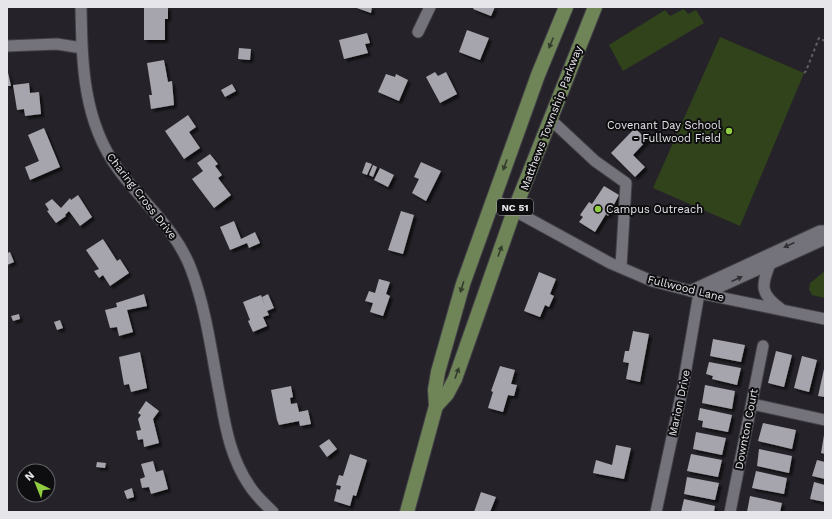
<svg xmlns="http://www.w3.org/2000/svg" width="832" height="519" viewBox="0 0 832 519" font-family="'Work Sans',sans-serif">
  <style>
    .green { fill: #30431b }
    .building { fill: #a6a4ac; filter: url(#shadow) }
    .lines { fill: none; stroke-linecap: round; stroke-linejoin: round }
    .minor-casing { stroke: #424046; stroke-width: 13 }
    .major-casing { stroke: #424046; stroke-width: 16 }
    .path { stroke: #626166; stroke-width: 2; stroke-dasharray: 3 3; stroke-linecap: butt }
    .minor { stroke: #74727a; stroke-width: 11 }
    .major { stroke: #6f8558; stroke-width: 14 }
    .oneway { fill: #353d2d }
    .oneway2 { fill: #323035 }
    .poi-dot { fill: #90cd41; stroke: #0e0d10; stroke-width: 1.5 }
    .labels { text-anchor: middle; stroke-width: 4; stroke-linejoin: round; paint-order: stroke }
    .shield { fill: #0e0d10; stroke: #a5a4a8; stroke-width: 1 }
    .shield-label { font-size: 10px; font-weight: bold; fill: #e6e5e9 }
    .street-label { font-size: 11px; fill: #e6e5e9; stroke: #0e0d10 }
    .poi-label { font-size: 11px; fill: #e6e5e9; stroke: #0e0d10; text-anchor: end }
  </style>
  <defs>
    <filter id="shadow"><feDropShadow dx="3" dy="3" stdDeviation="1" flood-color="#0009"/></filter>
  </defs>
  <rect width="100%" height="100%" fill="#252329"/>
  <path class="green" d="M684 9 688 14 696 10 704 23 623 71 609 45 665 10 670 16Z
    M720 37 804 73 740 226 653 188Z
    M825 271V298L812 295 809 289 810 283Z"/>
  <path class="building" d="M144 7H168V19H165V40H144Z
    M354 7H372L371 13Z
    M474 7H495L491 16 473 9Z
    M467 30 489 38 480 60 459 52Z
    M367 33 370 43 365 44 368 53 344 59 339 40Z
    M239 48 251 49 250 60 238 59Z
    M164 60 168 82 172 81 174 105 151 109 149 95H152L147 63Z
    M7 68 11 86H7Z
    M435 72 438 76 446 72 457 94 440 103 426 77Z
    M386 74 395 77 396 74 408 80 399 101 378 92Z
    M29 83 30 93 39 92 41 114 25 116 24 109 17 110 13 85Z
    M232 84 236 91 225 97 221 90Z
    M188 115 196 127 189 132 200 148 184 159 165 131Z
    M44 128 60 167 30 180 25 167 39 161 28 135Z
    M635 128 647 140 633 155 645 167 635 177 611 153Z
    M210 154 218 164 215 166 222 175 218 178 231 195 214 208 192 179 203 171 197 163Z
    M366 162 372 164 367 175 362 173Z
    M421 162 441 171 426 201 412 193 419 179 414 177Z
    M373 165 377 167 373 177 369 175Z
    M380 168 394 175 388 187 374 180Z
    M604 186 619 195 608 216 606 214 595 232 579 222 583 217 580 215 589 202 592 204Z
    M78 195 92 217 80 226 69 211 65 215 66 216 56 223 47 211 49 210 45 204 52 199 61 208 70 198 71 200Z
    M401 211 414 215 403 254 388 250Z
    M234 221 241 239 255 232 260 243 249 248 247 243 230 250 220 227Z
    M103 239 117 261 120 259 129 273 110 286 103 275 99 278 94 271 99 269 86 250Z
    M10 252 14 262 7 265V253Z
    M539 272 556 279 550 294 554 296 549 307 545 305 540 317 524 311Z
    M379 279 390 282 386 294 390 296 383 316 370 312 373 303 365 301 369 291 375 293Z
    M144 294 147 306 127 310 133 332 119 336 117 327 110 328 105 310 117 307 116 303Z
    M268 294 274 308 267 311 269 315 263 317 267 326 253 332 248 321 250 320 243 302 261 295 265 306 262 297Z
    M19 314 20 319 13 321 11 316Z
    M60 320 63 328 57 330 54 322Z
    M633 331 649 334 640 382 626 379 629 363 623 362 625 351H629Z
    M713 339 745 345 741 362 710 356Z
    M776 351 792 355 784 387 768 383Z
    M140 352 147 388 131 392 129 384 124 385 119 357Z
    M802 356 817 360 809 392 794 388Z
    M709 362 741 368 737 385 712 379 713 376 706 374Z
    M500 366 515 370 511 384 517 385 514 396 508 395 503 412 488 408 493 392 491 391Z
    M824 369H825V397L818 396Z
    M705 385 735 391 732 409 702 403Z
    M291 386 293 397 290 398 291 404 297 403 299 412 308 410 311 424 300 426 299 421 279 425 277 420 271 390Z
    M146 401 159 411 153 419 159 443 144 447 143 439 138 440 136 431 141 430 138 419 141 415 138 413Z
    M700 408 732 415 728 432 702 427 703 421 698 420Z
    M763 423 796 430 792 449 758 441Z
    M696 432 726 438 722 455 693 449Z
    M824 435H825V454L821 453Z
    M329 439 337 449 327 457 319 446Z
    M616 445 631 448 624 479 593 473 596 460 612 465Z
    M759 449 792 456 789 473 757 466Z
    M350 454 367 460 356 496 353 495 350 506 334 501 337 489 340 490 341 486 336 485 339 475 343 476Z
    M691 454 722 460 718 477 687 471Z
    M817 460 825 462V479L812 476Z
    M153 461 156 472 163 470 168 489 151 494 149 487 142 488 140 479 145 477 141 464Z
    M97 462 106 463 105 468 96 467Z
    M756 471 787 478 784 494 752 488Z
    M687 477 719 483 715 500 684 494Z
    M814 482 825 485V502L810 499Z
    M132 488 134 497 127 499 124 491Z
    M481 492 496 497 490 512H474Z
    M750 496 782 503 780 512H747Z
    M684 499 715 506 714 512H681Z"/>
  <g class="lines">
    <defs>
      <path id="minor" d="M81 7C82 64 83 121 118 169 143 203 176 229 191 269 207 311 212 358 221 402 226 431 232 460 249 485 255 495 264 503 273 512
        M418 32 430 7
        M7 46 57 44 82 48
        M550 119 595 161 626 183 621 267
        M493 199 610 263 652 281 699 293 825 319
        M770 264C761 286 760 294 781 309
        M690 291 820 231H825
        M704 294 825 239
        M752 404 825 420
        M656 512 683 386 699 293
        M730 512 763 346"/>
      <path id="major" d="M436 406 447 394 455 379 514 211 595 7
        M407 512 436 406 435 390 438 372 463 284 538 75 566 7"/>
    </defs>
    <use href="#minor" class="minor-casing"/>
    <use href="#major" class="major-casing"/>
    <path class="path" d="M804 73 806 71 819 38 825 41"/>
    <use href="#minor" class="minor"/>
    <use href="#major" class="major"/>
  </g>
  <defs><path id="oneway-solid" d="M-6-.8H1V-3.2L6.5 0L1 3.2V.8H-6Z"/></defs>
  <g class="oneway">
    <use href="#oneway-solid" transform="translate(551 43) rotate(113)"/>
    <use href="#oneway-solid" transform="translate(505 165) rotate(110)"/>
    <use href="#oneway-solid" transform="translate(500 251) rotate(-70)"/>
    <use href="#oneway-solid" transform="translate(462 287) rotate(107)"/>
    <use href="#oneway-solid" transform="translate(457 373) rotate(-70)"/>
  </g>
  <g class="oneway2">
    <use href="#oneway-solid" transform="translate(789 245) rotate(155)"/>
    <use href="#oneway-solid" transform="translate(737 279) rotate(-24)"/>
  </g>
  <g class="poi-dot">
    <circle cx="729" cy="131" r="4"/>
    <circle cx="598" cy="209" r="4"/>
  </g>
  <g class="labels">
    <rect class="shield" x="497" y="199" width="36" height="16" rx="3"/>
    <g class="shield-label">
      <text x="515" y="211">NC 51</text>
    </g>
    <g class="street-label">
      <text transform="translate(551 118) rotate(-69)" y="4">Matthews Township Parkway</text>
      <text transform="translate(142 196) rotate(52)" y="4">Charing Cross Drive</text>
      <text transform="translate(686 288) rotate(14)" y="4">Fullwood Lane</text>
      <text transform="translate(679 403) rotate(-78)" y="4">Marion Drive</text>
      <text transform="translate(746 429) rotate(-79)" y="4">Downton Court</text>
    </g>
    <g class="poi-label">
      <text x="721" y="129">Covenant Day School<tspan x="721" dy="13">- Fullwood Field</tspan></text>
      <text x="606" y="213" text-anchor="start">Campus Outreach</text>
    </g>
  </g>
  <rect width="832" height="519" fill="none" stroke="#e6e5e9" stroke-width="16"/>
  <g transform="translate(36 483) rotate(317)"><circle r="19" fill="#0e0d10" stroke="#646367"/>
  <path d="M0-3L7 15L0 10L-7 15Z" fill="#90cd41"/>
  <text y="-6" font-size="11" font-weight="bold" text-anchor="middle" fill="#e6e5e9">N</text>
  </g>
</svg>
